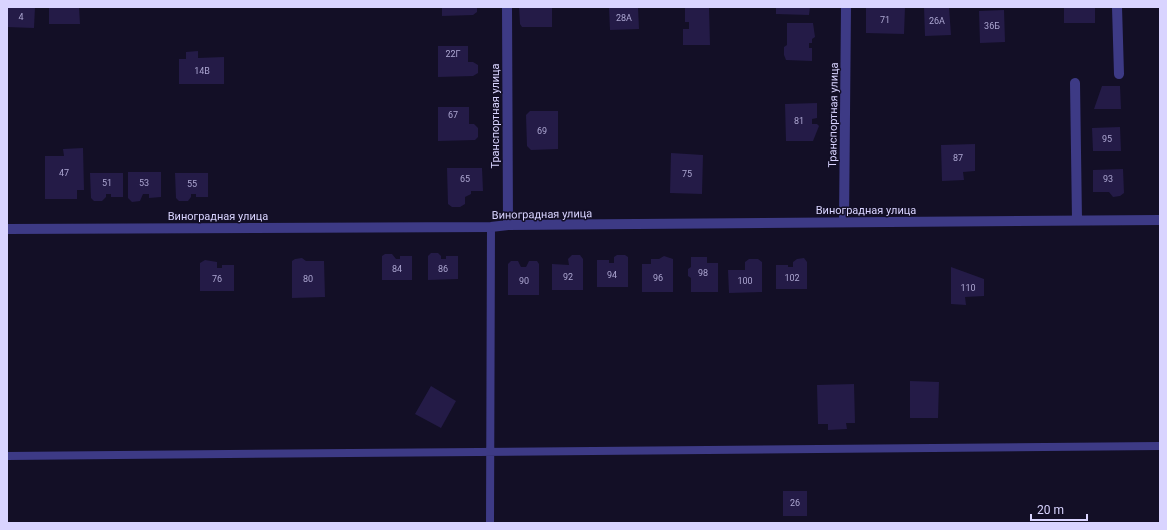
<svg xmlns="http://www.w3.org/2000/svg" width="1167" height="530" viewBox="0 0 1167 530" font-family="Roboto,sans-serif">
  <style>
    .building { fill: #241b47 }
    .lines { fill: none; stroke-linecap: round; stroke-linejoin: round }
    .lane { stroke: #3d3a85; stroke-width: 8 }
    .street { stroke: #3d3a85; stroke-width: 10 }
    .labels { text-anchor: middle; stroke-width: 3; stroke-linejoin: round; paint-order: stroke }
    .number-label { font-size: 9px; fill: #aca6d1 }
    .street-label { font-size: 11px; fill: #d9d4ff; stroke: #130f26 }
  </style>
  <rect width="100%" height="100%" fill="#130f26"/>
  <path class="building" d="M7 7H35L34 28 7 27Z
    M49 7H79L80 24H49Z
    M442 7H477V12L473 15 442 16Z
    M519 7H552V27H522L520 24Z
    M609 7H638L639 29 610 30Z
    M776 7H810L809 15 776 14Z
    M866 7H905L904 34 866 33Z
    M924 7H949L951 35 925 36Z
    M1064 7H1095V23H1064Z
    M685 8H709L710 45H683V29H689V22H685Z
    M1004 10 1005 42 980 43 979 11Z
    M787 23H813L815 37 812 39V43H809V48H812V61L786 60 784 55V47L787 45Z
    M438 46H468V62H473L478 65V73L473 76 438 77Z
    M198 51V58L224 57V84H179V59H186V52Z
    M1102 86H1120L1121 109H1094Z
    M817 103V118L812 119V124H817L819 126 813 141H786L785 104Z
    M438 107H469V124H474L478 128V137L475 140 438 141Z
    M530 111H558V149L531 150 527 146 526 115Z
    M1120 127 1121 151H1093L1092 128Z
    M975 144V171L963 172 964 180 942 181 941 145Z
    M83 148 84 190H77V199H45V156H64L63 149Z
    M671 153 703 155 702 194 670 193Z
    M447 168H482L483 191H471V194L465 197V204L460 207H452L448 204Z
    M1123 169 1124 193 1120 196 1113 197 1109 192H1093V170Z
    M128 172H161V197L149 198V194H143L140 201 132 202 128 198Z
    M90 173H123V197H111V194H106V197L102 201H94L91 198Z
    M175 173H208V197H196V194H191V197L188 201H179L176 198Z
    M431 253H438L441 256V259H446V256H458V279L428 280V256Z
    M385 254H392L396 259H400V256H412V280H382V256Z
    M572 255H580L583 259V290H552V264L569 265 568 259Z
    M617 255H625L628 257V287H597V260H609V263H614V257Z
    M664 256 673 259V292H642V264H651V259H659Z
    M691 257H707V263H718V292H691V278L688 276V269L691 267Z
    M302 258 306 261H324L325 297 292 298V261L295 259Z
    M804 258 807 262V289H776V265H788V267H793V262L797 259Z
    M749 259H758L762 262V292L729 293 728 270H745V262Z
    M205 260 217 262V268H222V265H234V291H200V263Z
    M511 261H518L521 267H526L529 261H537L539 264V295H508V264Z
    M951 267 984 279V296L965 297 966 305 951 304Z
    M910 381 939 382 938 418H910Z
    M854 384 855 423H846L847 429 828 430V424H818L817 385Z
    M431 386 456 401 441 428 415 414Z
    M783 491H807V516H783Z"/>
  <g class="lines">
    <path class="lane" d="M7 456 1160 446
      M490 523 491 227"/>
    <path class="street" d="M507 7 508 225
      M1117 7 1119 74
      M1075 83 1077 220
      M844 222 846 7
      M7 229 491 227 508 225 1160 220"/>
  </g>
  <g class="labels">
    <g class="number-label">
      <text x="21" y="20">4</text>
      <text x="624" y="21">28А</text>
      <text x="885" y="23">71</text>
      <text x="937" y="24">26А</text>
      <text x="992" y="29">36Б</text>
      <text x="453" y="57">22Г</text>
      <text x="202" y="74">14В</text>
      <text x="453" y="118">67</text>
      <text x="799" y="124">81</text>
      <text x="542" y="134">69</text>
      <text x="1107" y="142">95</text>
      <text x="958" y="161">87</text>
      <text x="64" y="176">47</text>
      <text x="687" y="177">75</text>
      <text x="465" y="182">65</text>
      <text x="1108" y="182">93</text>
      <text x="107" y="186">51</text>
      <text x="144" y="186">53</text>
      <text x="192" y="187">55</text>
      <text x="397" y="272">84</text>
      <text x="443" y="272">86</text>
      <text x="703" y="276">98</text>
      <text x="612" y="278">94</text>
      <text x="568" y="280">92</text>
      <text x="658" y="281">96</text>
      <text x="792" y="281">102</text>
      <text x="217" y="282">76</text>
      <text x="308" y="282">80</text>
      <text x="524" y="284">90</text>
      <text x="745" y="284">100</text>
      <text x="968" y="291">110</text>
      <text x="795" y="506">26</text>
    </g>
    <g class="street-label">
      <text transform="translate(833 115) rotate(-89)" y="4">Транспортная улица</text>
      <text transform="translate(495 116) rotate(-90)" y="4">Транспортная улица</text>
      <text x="866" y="214">Виноградная улица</text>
      <text transform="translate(542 214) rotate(-1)" y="4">Виноградная улица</text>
      <text x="218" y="220">Виноградная улица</text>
    </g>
  </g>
  <rect width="1167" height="530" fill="none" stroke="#d9d4ff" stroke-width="16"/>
  <path d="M1031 514v6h56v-6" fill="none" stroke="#d9d4ff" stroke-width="2"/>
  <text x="1037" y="514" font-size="12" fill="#d9d4ff" stroke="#130f26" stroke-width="3" paint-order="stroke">20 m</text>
</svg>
